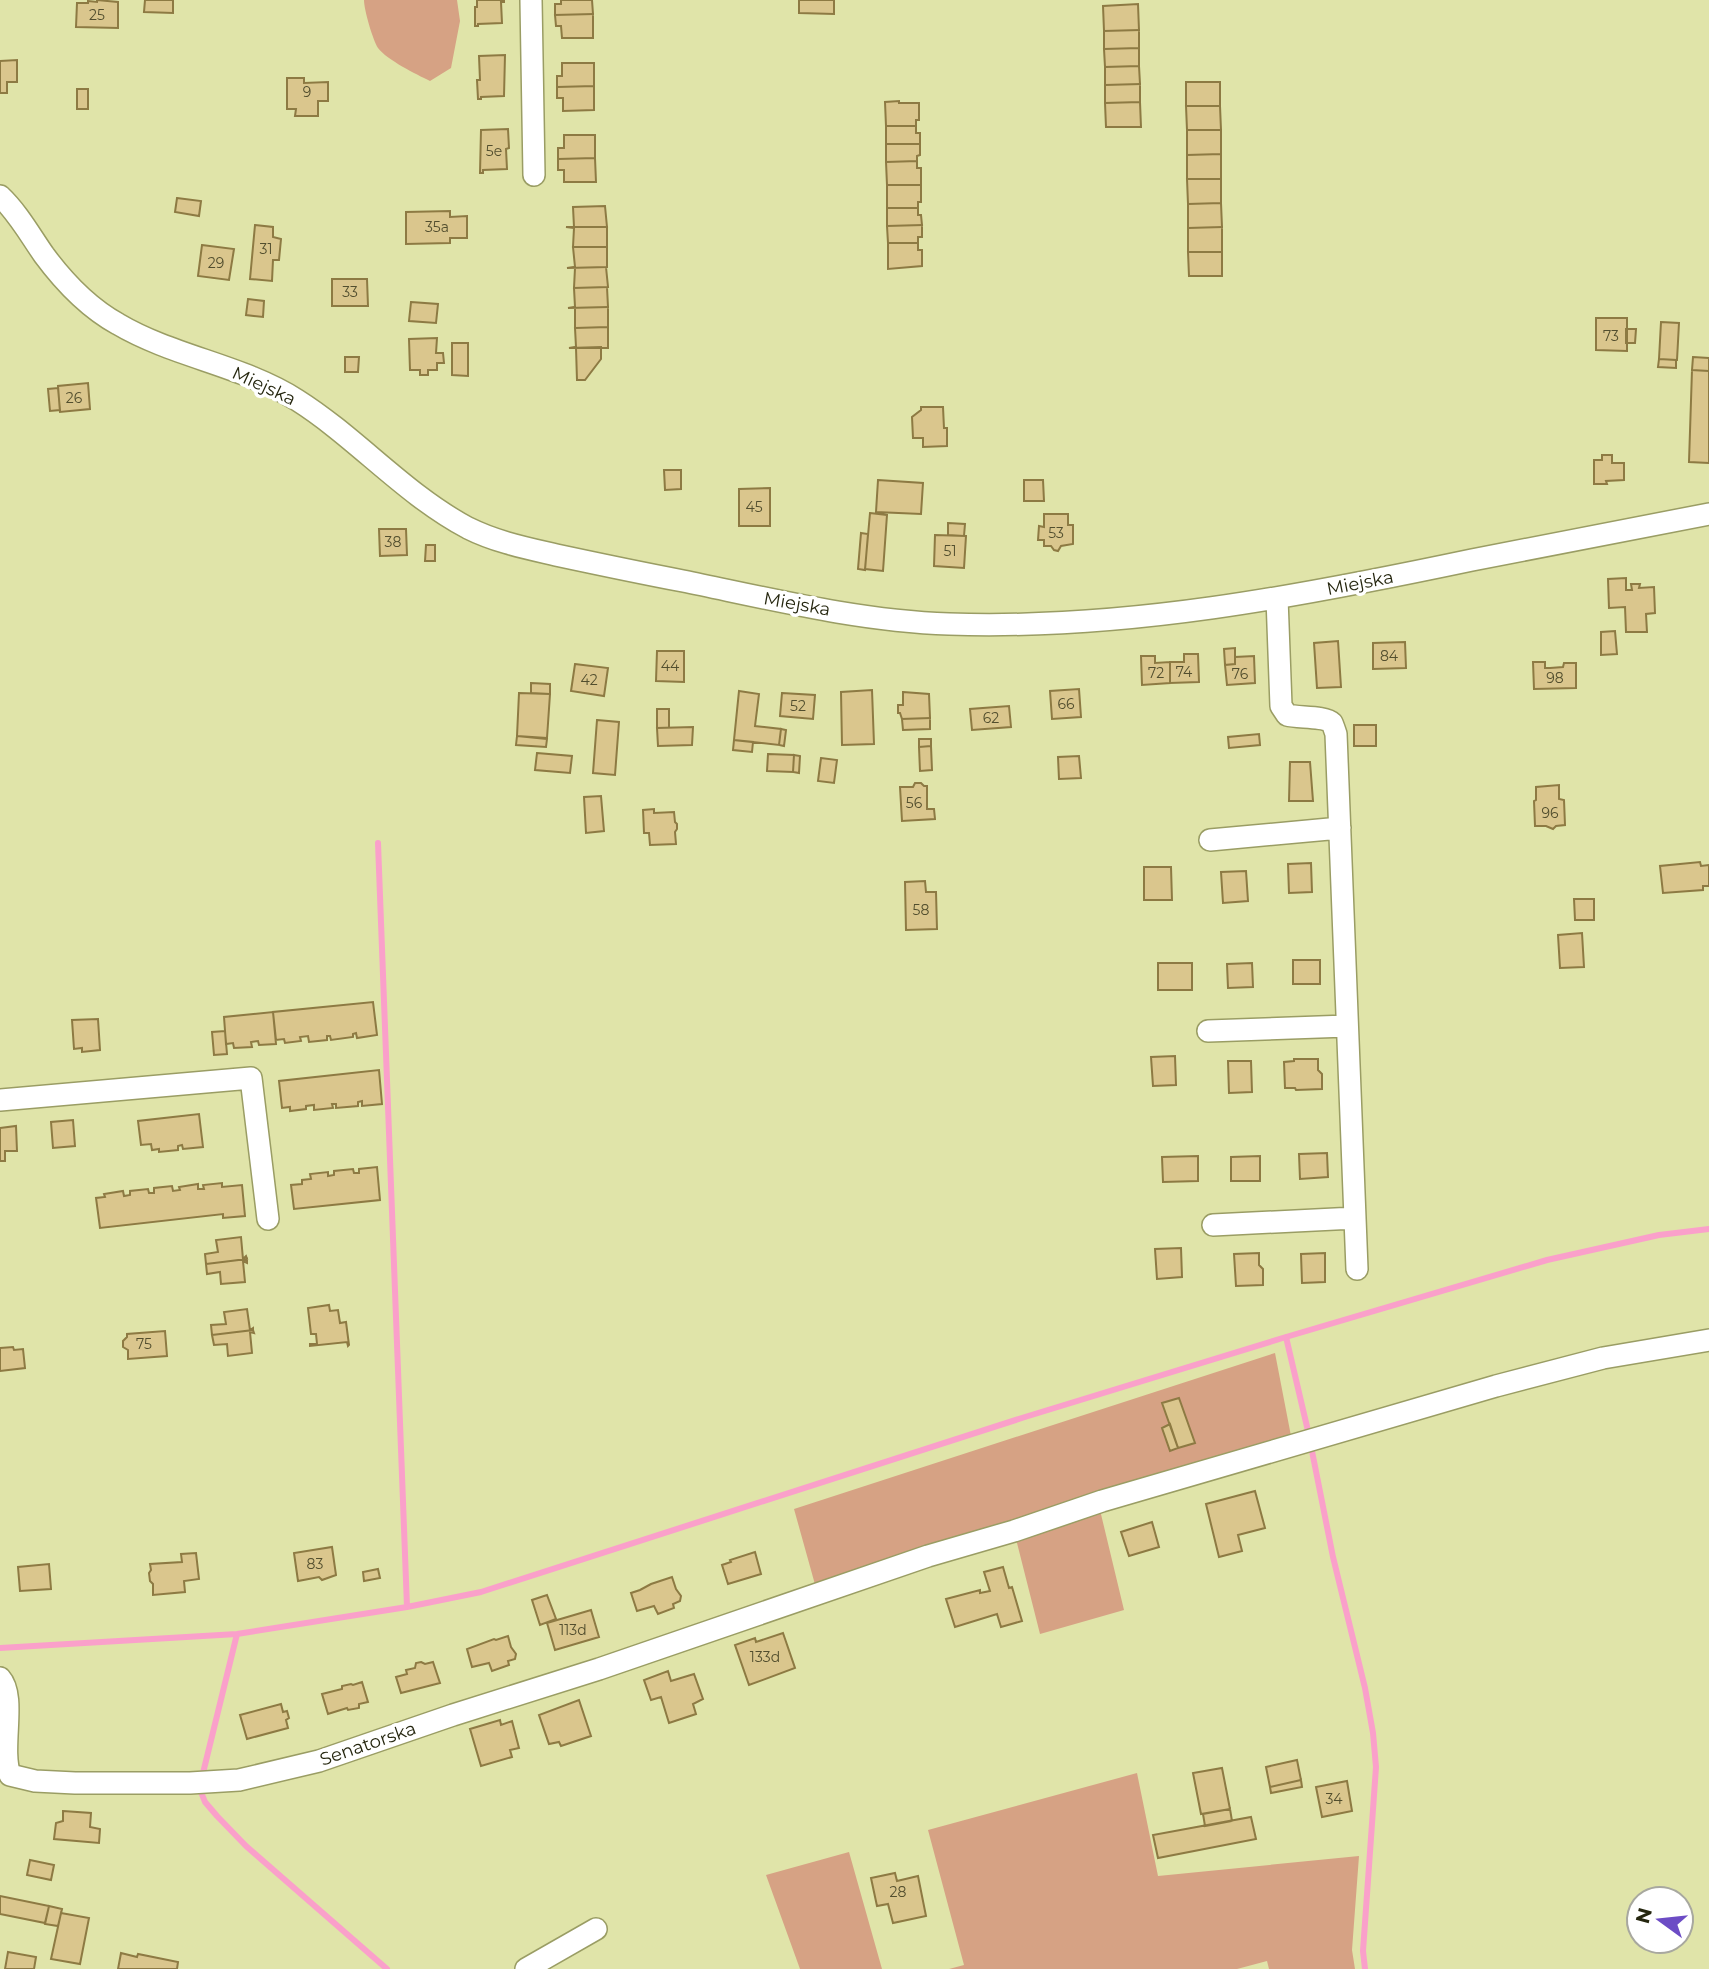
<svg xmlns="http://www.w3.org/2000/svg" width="1709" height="1969" viewBox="0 0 1709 1969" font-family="Montserrat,sans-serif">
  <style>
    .green { fill: #d6a284 }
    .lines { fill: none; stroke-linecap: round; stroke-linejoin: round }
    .stream { stroke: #faa0ca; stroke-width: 6 }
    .building { fill: #dac68d; stroke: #8d7a43; stroke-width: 2 }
    .minor-casing { stroke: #9a9d64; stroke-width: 24 }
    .minor { stroke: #fff; stroke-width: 21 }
    .labels { text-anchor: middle; stroke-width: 7; stroke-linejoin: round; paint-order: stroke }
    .number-label { font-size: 14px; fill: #524e2e }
    .street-label { font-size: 18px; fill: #25260f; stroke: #fff }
  </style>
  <rect width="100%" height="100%" fill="#e0e4a9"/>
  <path class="green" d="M364 0H457L460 21 451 68 430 81C416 74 387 60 378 48 373 40 364 10 364 0Z
    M1275 1353 1291 1436 816 1588 794 1509Z
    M1100 1510 1124 1610 1040 1634 1015 1535Z
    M1137 1773 1158 1876 1359 1856 1352 1950 1355 1969H1269L1267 1961 1237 1969H949L964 1965 928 1830Z
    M849 1852 882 1969H800L766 1875Z"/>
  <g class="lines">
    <path class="stream" d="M378 843 407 1607
      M1286 1337 1308 1431 1333 1557 1365 1688 1373 1733 1376 1767 1363 1951 1365 1969
      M237 1634 203 1773 201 1792 205 1802 217 1816 246 1846 387 1969
      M0 1648 237 1634 407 1607 481 1592 1025 1417 1286 1337 1547 1260 1659 1235 1709 1229"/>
  </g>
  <path class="building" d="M97 0 118 2V28L76 27 77 3H88V1L97 2Z
    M145 0H173V13L144 12Z
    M477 0H504V2H501L502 23 478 24V26H475V7H477Z
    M561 0H592L593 14 555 15V4H561Z
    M799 0H834V14L799 13Z
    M1138 4 1139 30 1104 31 1103 6Z
    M593 14V38H562L561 26H556L555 15Z
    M1139 30V48L1104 49V31Z
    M1139 48V66L1105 67 1104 49Z
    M505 55 504 96 481 97V99H478L477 80H480L479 56Z
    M17 60V82H7V93H0V61Z
    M562 63H594V86L557 87V76H562Z
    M1139 66 1140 84 1105 85V67Z
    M287 78H304V83L328 82V101H318V116H295L296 109H287Z
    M1186 82H1220V106H1186Z
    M1140 84V102L1105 103V85Z
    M594 86V110L563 111V98H557V87Z
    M77 89H88V109H77Z
    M899 101V103H919V120H916V126H886L885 102Z
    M1140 102 1141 127H1106L1105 103Z
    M1186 106H1220L1221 130H1187Z
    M886 126H916V133H920V144H886Z
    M508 129 509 148 506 149 507 169 483 170V173H480L481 130Z
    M1187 130H1221V154L1187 155Z
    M564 135H595V158L558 159V148H564Z
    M886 144H920V155L917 156V161L886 162Z
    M1221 154V179H1187V155Z
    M595 158 596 182H564V170H558V159Z
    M917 161V168H921V185H887L886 162Z
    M1187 179H1221V203L1188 204Z
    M887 185H921V202H918V208H887Z
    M177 198 201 201 199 216 175 212Z
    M1221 203 1222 227 1188 228V204Z
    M605 206 607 227H566H574L573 207Z
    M887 208H918V215H921L922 225 887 226Z
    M450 211V217L467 216V238H450V243L406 244V212Z
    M255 225 273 227V237L281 239 279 260H273L272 281 250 279Z
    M922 225V237H918V243H888L887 226Z
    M566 227H607V247H573L574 228Z
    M1222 227V252H1188V228Z
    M888 243H918V250H922V266L888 269Z
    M202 245 234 249 229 280 198 276Z
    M573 247H607V267L567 268 575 267Z
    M1188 252H1222V276H1189Z
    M606 267 608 287 574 288 575 268H567Z
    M332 279H367L368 306H332Z
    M607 287 608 307 568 308 575 307 574 288Z
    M248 299 264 301 263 317 246 315Z
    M411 302 438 304 436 323 409 321Z
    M568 308 608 307V327L575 328V308Z
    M1596 318H1627V351L1596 350Z
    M1661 322 1679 323 1677 360 1659 359Z
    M608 327V348H569L576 347 575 328Z
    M1626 329H1636L1635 343H1626Z
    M437 338 436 353H443L444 363H437V370H428V375H420V370H410L409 339Z
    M452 343H468V376L452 375Z
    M601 347V359L585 380H577L576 348H569Z
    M345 357H359L358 372H345Z
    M1693 357 1709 358V371L1692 370Z
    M1659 359 1676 360V368L1658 367Z
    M1692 370 1709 371V463L1689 462Z
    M88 383 90 409 60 412 58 386Z
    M58 388 60 410 50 411 48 389Z
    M921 407H943L944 428H947V446L923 447V438H913L912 417 921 410Z
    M1602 455H1612V463H1624V480L1606 481 1607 484H1594V460H1602Z
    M664 470H681V489L665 490Z
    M878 480 923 483 921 514 876 512Z
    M1024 480H1043L1044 501H1024Z
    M770 488V526H739V489Z
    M870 513 887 515 883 571 865 569Z
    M1044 514H1068V525H1073V544L1061 546 1058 551 1054 550 1051 546H1044V540H1038L1039 526 1044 527Z
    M948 523 965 524 964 536 948 535Z
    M379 529H406L407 555 380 556Z
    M861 533 868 534 865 570 858 569Z
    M935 535 966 536 964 568 934 566Z
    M426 545H435V561H425Z
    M1626 578V590H1632L1631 584H1640L1639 588 1654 587 1655 613 1646 614 1647 632H1626L1625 607 1609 608 1608 579Z
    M1615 631 1617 654 1601 655V632Z
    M1338 641 1341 687 1317 688 1314 643Z
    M1405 642 1406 668 1373 669V643Z
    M1235 648V664L1225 665 1224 649Z
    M657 651H684V682L656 681Z
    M1184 654H1198L1199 682 1170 683V662H1184Z
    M1141 656H1155V663L1170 662V683L1142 685Z
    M1254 656 1255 683 1227 685 1225 665 1235 664V657Z
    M1533 662H1545V668H1550L1563 667 1564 663H1576V688L1534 689Z
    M575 664 608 668 604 696 571 691Z
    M531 683 550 684V694L531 693Z
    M1079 689 1081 717 1052 719 1050 691Z
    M872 690 874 744 842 745 841 692Z
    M739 691 759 694 755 726 781 729 779 745 734 740Z
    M903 692 929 694 930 718 902 719 900 713H898V705H903Z
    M519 693 550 694 547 738 517 736Z
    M782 693 815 695 813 719 780 716Z
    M1009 706 1011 727 972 730 970 709Z
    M657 709H669V728H657Z
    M930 718V729L903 730 902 719Z
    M597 720 619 722 615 775 593 773Z
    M1354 725H1376V746H1354Z
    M693 727 692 745 658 746 657 728Z
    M781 729 786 730 784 746 779 745Z
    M1259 734 1260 745 1229 748 1228 737Z
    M517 736 547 739 546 747 516 745Z
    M919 739H931V746L919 747Z
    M734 740 753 742 752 752 733 750Z
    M931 746 932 770 920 771 919 747Z
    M537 753 572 756 570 773 535 770Z
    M768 754 794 755 793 772 767 771Z
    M794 755 800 756 799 773 793 772Z
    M1079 756 1081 778 1059 779 1058 757Z
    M821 758 837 760 834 783 818 781Z
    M1290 762H1310L1313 801H1289Z
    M915 783H921L924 786H927V809H934L935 819 902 821 900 787H913Z
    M1559 785V799L1564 800 1565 825 1556 826 1553 829 1546 826H1535L1534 801 1536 800V787Z
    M601 796 604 831 586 833 584 797Z
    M654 809V813L674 812 675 822 677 824V829L675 832 676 844 650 845 649 833H644L643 810Z
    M1700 862 1701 866 1709 865V886H1703V890L1663 893 1660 866Z
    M1311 863 1312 892 1289 893 1288 864Z
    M1144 867H1171L1172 900H1144Z
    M1246 871 1248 901 1223 903 1221 872Z
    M925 881 926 892H936L937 929 906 930 905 882Z
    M1574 899H1594V920H1575Z
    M1582 933 1584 967 1560 968 1558 935Z
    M1293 960H1320V984H1293Z
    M1158 963H1192V990H1158Z
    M1252 963 1253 987 1228 988 1227 964Z
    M373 1002 377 1035 357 1038 356 1033 353 1034V1037L331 1040 330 1036H327V1040L309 1042 308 1036 300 1037 301 1041 285 1043 284 1039 276 1040 273 1012Z
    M273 1012 276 1044 259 1045 258 1041 251 1042 252 1047 234 1048 233 1043 226 1044 224 1017Z
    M98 1019 100 1050 82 1052V1048L74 1049 72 1020Z
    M225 1031 227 1054 214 1055 212 1032Z
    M1175 1056 1176 1085 1153 1086 1151 1057Z
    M1294 1059H1318V1070L1322 1074V1089L1296 1090 1295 1088H1285L1284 1062 1294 1061Z
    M1228 1061H1251L1252 1092 1229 1093Z
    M379 1070 382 1104 362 1106V1101L358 1102V1106L336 1108V1104H332L333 1108 314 1110V1105L306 1106V1109L290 1111V1107L282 1108 279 1081Z
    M199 1114 203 1147 183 1149 182 1145 178 1146V1150L159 1152V1149L152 1150 151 1144 141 1145 138 1121Z
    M73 1120 75 1146 53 1148 51 1122Z
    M16 1126 17 1151H5V1161H0V1128Z
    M1327 1153 1328 1177 1300 1179 1299 1154Z
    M1198 1156V1181L1163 1182 1162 1157Z
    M1260 1156V1181H1231V1157Z
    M377 1167 380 1200 294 1209 291 1185 302 1184V1180L311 1179 310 1174 328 1172V1176L334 1175V1171L353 1169 354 1173H359V1169Z
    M222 1183V1187L242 1185 245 1216 223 1218V1214L100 1228 96 1198 105 1197 104 1194 123 1191 124 1196 130 1195V1191L148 1189 149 1193H154V1188L172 1186 173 1191 180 1190 179 1187 198 1184V1189H204L203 1185Z
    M241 1237 243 1259 246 1256 247 1259 206 1264 205 1254 218 1252 216 1240Z
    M1181 1248 1182 1277 1157 1279 1155 1249Z
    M1259 1253V1265L1263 1269V1285L1236 1286 1234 1254Z
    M1325 1253V1282L1302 1283 1301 1254Z
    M247 1259V1263L243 1261 245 1282 221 1284 220 1272 207 1274 206 1264Z
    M329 1305 330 1311 338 1310 340 1323 346 1322 349 1345 348 1346 347 1342 310 1346V1344H317L316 1334H311L308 1308Z
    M247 1309 250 1330 253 1328V1330L212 1335 211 1325 226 1324 224 1312Z
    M253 1330 254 1333 250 1332 252 1353 228 1356 227 1344 214 1345 212 1335Z
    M165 1331 167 1356 128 1359V1350L123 1347V1341L127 1337V1334Z
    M13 1347 14 1350 23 1349 25 1368 0 1371V1348Z
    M1179 1398 1195 1443 1178 1448 1162 1403Z
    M1170 1424 1178 1448 1170 1451 1162 1428Z
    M1255 1491 1265 1528 1238 1535 1242 1551 1219 1557 1206 1504Z
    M1152 1522 1159 1547 1129 1556 1121 1532Z
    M332 1547 336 1575 322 1580 319 1577 298 1581 294 1553Z
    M755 1552 761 1574 728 1584 722 1565 731 1562 730 1560Z
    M196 1553 199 1579 184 1581 185 1592 153 1595V1584L150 1581 149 1573 151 1570 150 1564 182 1562 181 1554Z
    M49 1564 51 1589 20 1591 18 1567Z
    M1003 1567 1009 1588 1012 1587 1022 1621 1001 1627 997 1614 955 1627 946 1599 980 1590V1593L990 1591 984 1572Z
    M378 1569 380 1578 364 1581 363 1572Z
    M672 1577 676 1589 681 1596 680 1601 673 1604 674 1608 658 1614 654 1606 637 1611 631 1593 640 1590 651 1584Z
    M547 1595 556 1619 540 1625 532 1600Z
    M591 1610 599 1637 555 1650 547 1623Z
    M783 1633 795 1668 749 1685 735 1645 755 1638 756 1642Z
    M508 1636 511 1647 516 1654 515 1659 508 1661 509 1665 492 1671 489 1663 472 1667 467 1649 494 1639 496 1640Z
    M421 1662 425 1664 433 1662 440 1683 401 1693 396 1677 407 1674 406 1670 415 1668 416 1663Z
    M668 1671 671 1681 694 1674 703 1699 693 1704 696 1714 669 1723 661 1697 651 1700 644 1680Z
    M362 1682 368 1702 359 1704V1708L348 1710 347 1708 328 1714 322 1694 342 1689V1686L351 1684 353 1685Z
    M579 1700 591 1736 561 1746 559 1742 549 1744 539 1715Z
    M281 1704 283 1712 287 1711 289 1718 286 1720 288 1728 247 1739 240 1715Z
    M500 1720 501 1725 512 1721 519 1748 510 1750 512 1757 481 1766 470 1729Z
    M1297 1760 1301 1780 1270 1787 1266 1767Z
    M1222 1768 1230 1809 1201 1814 1193 1773Z
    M1301 1780 1302 1787 1271 1793 1270 1787Z
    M1347 1781 1352 1811 1322 1817 1316 1787Z
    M1230 1809 1232 1821 1205 1826 1203 1814Z
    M63 1811 91 1813 90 1827 100 1829 99 1843 54 1839 56 1823 63 1821Z
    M1251 1817 1256 1839 1158 1858 1153 1835Z
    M30 1860 54 1865 51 1880 27 1875Z
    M895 1873 897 1881 918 1876 926 1916 893 1923 888 1904 877 1906 871 1878Z
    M0 1896 49 1906 45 1923 0 1914Z
    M49 1906 62 1909 58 1926 45 1924Z
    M61 1913 89 1918 80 1964 51 1959Z
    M8 1952 36 1957 34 1969H5Z
    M121 1953 137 1957 138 1954 178 1962 177 1969H118Z"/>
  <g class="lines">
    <defs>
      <path id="minor" d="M531 0 534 175
        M0 196C18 213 30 235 44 255 64 282 89 308 118 324 174 357 242 365 297 400 357 438 404 494 468 528 496 542 526 548 556 555 598 564 641 573 683 581 771 599 859 621 949 624 1125 630 1301 596 1472 560 1551 544 1630 529 1709 514
        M1277 598 1281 706 1287 715C1298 718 1325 716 1332 723 1333 725 1335 731 1336 734L1357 1269
        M1210 840 1340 828
        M1208 1031 1347 1026
        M0 1100 251 1078 268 1219
        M1213 1225 1355 1218
        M0 1678C17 1697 0 1747 10 1775L35 1781 75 1783H190L239 1780 319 1761 453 1715 599 1669 928 1556 1014 1531 1102 1501 1496 1386 1603 1358 1709 1340
        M526 1969 596 1929"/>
    </defs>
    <use href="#minor" class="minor-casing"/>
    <use href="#minor" class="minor"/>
  </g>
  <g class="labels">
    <g class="number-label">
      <text x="97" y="20">25</text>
      <text x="307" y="97">9</text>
      <text x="494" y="156">5e</text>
      <text x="437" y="232">35a</text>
      <text x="266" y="254">31</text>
      <text x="216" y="268">29</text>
      <text x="350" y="297">33</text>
      <text x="1611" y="341">73</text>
      <text x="74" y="403">26</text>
      <text x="754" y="512">45</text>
      <text x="1056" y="538">53</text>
      <text x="393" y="547">38</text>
      <text x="950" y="556">51</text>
      <text x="1389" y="661">84</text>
      <text x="670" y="671">44</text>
      <text x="1184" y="677">74</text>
      <text x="1156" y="678">72</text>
      <text x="1240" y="679">76</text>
      <text x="1555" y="683">98</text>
      <text x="589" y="685">42</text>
      <text x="1066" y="709">66</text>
      <text x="798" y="711">52</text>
      <text x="991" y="723">62</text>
      <text x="914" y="808">56</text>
      <text x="1550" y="818">96</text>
      <text x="921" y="915">58</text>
      <text x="144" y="1349">75</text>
      <text x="315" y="1569">83</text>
      <text x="573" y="1635">113d</text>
      <text x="765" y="1662">133d</text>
      <text x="1334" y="1804">34</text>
      <text x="898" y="1897">28</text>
    </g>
    <g class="street-label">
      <text transform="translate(264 386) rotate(25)" y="6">Miejska</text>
      <text transform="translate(1360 583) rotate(-11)" y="6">Miejska</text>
      <text transform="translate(797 604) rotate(10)" y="6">Miejska</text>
      <text transform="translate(368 1744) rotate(-19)" y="6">Senatorska</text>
    </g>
  </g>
  <g transform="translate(1660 1920) rotate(285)"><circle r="33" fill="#ffffff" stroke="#a8a89f" stroke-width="2"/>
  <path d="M0-5L12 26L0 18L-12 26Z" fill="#6c4cc5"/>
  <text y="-10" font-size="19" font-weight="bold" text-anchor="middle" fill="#25260f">N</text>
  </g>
</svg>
